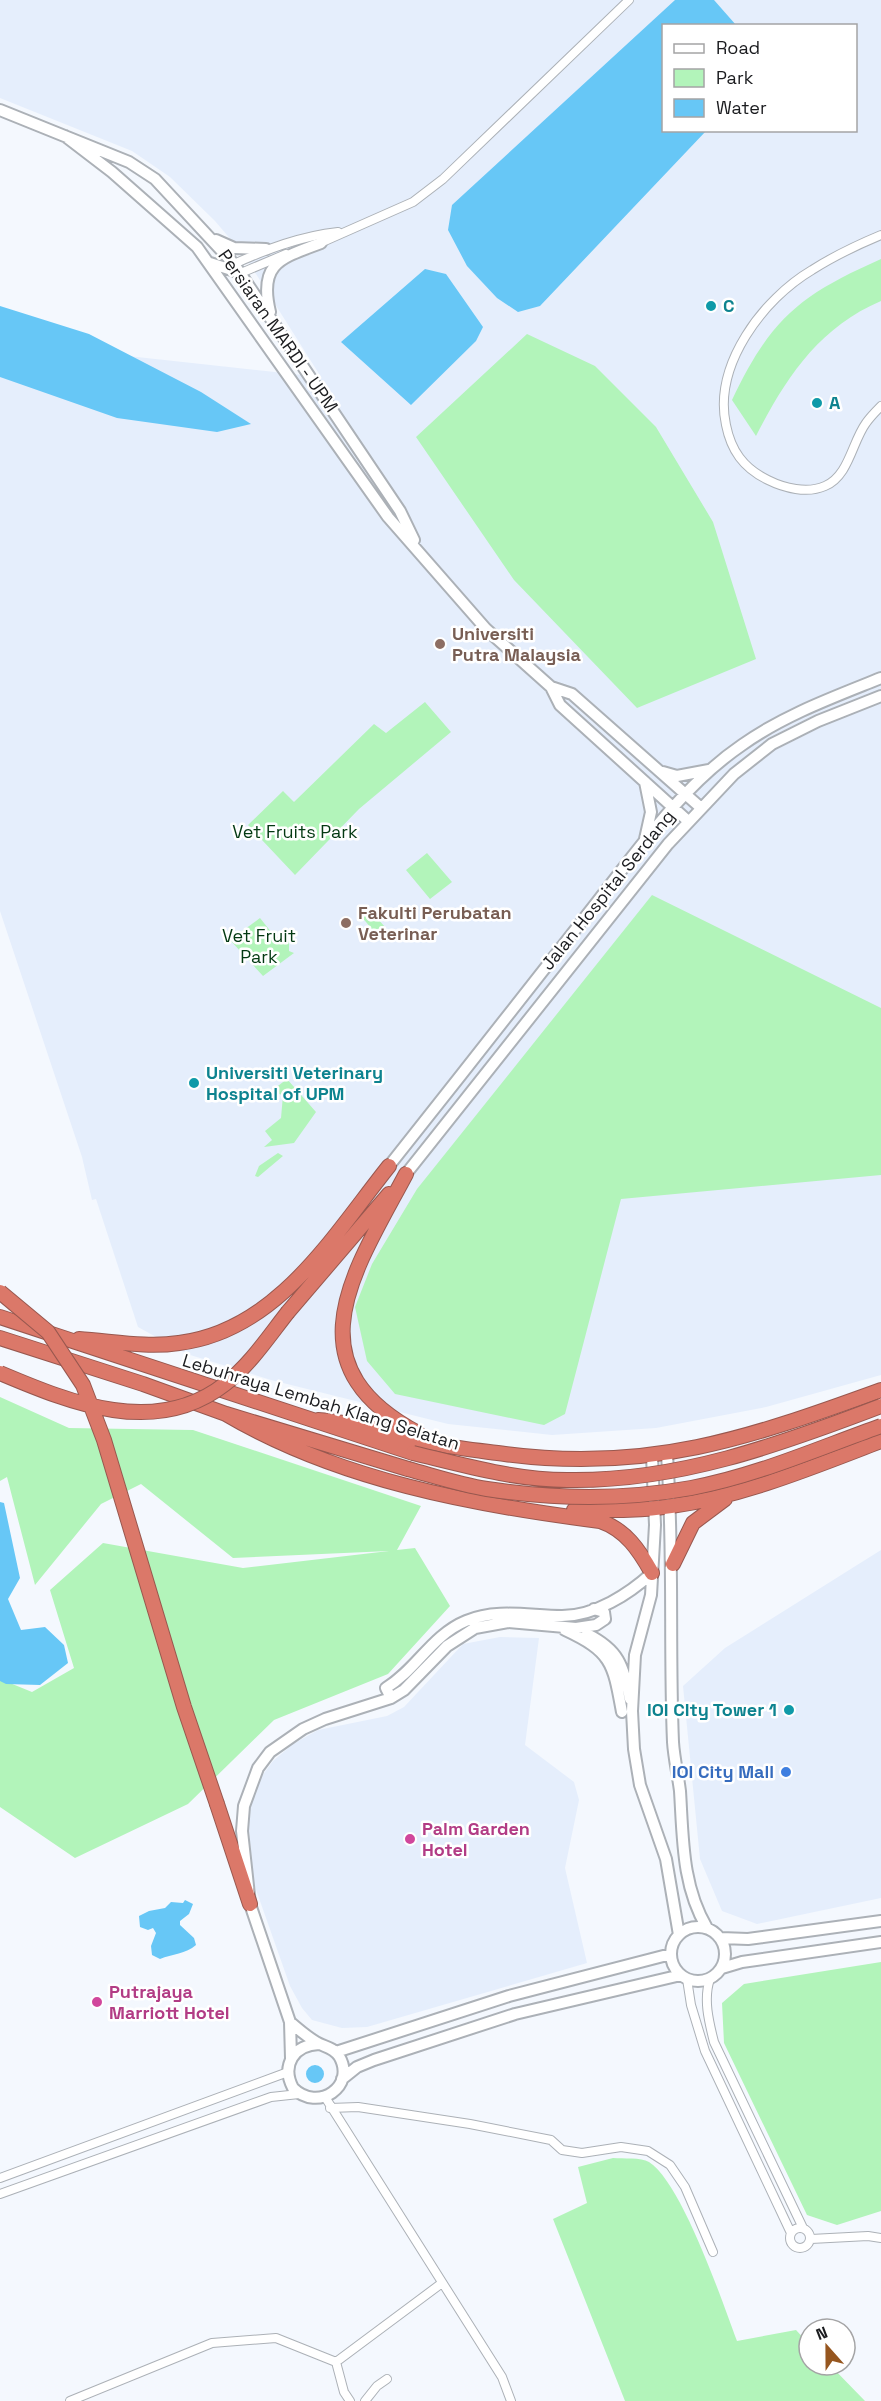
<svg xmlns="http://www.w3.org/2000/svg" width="881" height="2401" viewBox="0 0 881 2401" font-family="'Space Grotesk',sans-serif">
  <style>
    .built { fill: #e5eefc; fill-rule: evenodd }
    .green { fill: #b2f4ba }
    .water { fill: #67c7f6 }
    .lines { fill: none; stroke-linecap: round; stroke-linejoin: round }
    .street-casing { stroke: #acb1b7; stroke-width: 10 }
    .secondary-casing { stroke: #acb1b7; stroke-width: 14 }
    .highway-casing { stroke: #98584f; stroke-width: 16 }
    .street { stroke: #fff; stroke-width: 8 }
    .secondary { stroke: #fff; stroke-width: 10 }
    .highway { stroke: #db7869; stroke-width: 14 }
    .highway-bridge-casing { stroke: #98584f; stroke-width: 16; stroke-linecap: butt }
    .highway-bridge { stroke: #db7869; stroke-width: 14 }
    .culture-dot { fill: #0f9aa8; stroke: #fff; stroke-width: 2 }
    .education-dot { fill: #8d6e63; stroke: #fff; stroke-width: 2 }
    .shop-dot { fill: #3f7fe0; stroke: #fff; stroke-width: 2 }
    .hotel-dot { fill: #d1479c; stroke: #fff; stroke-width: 2 }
    .labels { text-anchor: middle; stroke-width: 5; stroke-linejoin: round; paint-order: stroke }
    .culture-label { font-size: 18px; font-weight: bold; fill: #0d838f; stroke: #fff; text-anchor: start }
    .street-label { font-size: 18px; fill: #1b1c1f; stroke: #fff }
    .education-label { font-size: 18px; font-weight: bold; fill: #785e54; stroke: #fff; text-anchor: start }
    .park-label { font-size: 18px; fill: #033912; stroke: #fff }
    .shop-label { font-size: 18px; font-weight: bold; fill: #366cbe; stroke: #fff; text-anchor: end }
    .hotel-label { font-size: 18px; font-weight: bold; fill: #b23c85; stroke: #fff; text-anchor: start }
  </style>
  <rect width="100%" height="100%" fill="#f4f8fe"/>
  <path class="built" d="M0 0H881V1375L766 1407 656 1428 552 1435 448 1424 271 1380 187 1354 138 1327 96 1199 92 1200 82 1157 0 911V342L321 377 244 255 215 221 170 177 132 151 0 98ZM664 26H856V130H664Z
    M881 1550V1898L757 1924 722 1911 700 1859 683 1686 725 1648Z
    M500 1637 539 1638 525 1745 574 1782 579 1800 565 1868 587 1963 367 2027 342 2028 312 2020 302 2008 290 1986 254 1884 248 1820 251 1801 259 1780 273 1761 293 1744 318 1730 387 1716 404 1707 463 1644Z"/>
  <path class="green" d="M881 259V301C818 328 786 378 756 436L732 400C771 318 800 295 881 259Z
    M527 334 595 366 656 427 713 522 756 659 637 708 514 580 416 437Z
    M425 702 451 732 359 809 295 875 248 825 283 791 294 802 374 724 386 733Z
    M427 853 452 882 430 899 406 870Z
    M652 895 881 1008V1175L621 1199 565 1414 544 1425 395 1394 367 1361 355 1307 372 1264 417 1189Z
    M369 909 385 927 376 934 361 916Z
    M260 918 276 938 283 933 289 941V951L294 953 263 976 230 940Z
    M287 1079 316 1112 294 1143 264 1147 272 1140 265 1131 281 1118 283 1095 279 1094 274 1089Z
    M278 1153 283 1156 258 1177 255 1176 259 1166Z
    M0 1397 69 1428 193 1430 421 1506 397 1550 415 1548 450 1606 388 1674 274 1720 188 1804 75 1858 0 1807V1679L32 1692 74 1668 50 1590 103 1543 243 1568 389 1551 233 1558 141 1484 101 1504 35 1585 7 1477 0 1481Z
    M881 1962V2211L837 2225 807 2215 724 2043 722 2003 744 1984Z
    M613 2158C623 2159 641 2157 649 2162 682 2183 722 2301 737 2341L796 2330 809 2344V2365H830L865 2401H625L553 2219 587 2203 578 2167Z"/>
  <path class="water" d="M675 0H714L736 25 664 26V130L706 131 540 306 518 312 497 298 467 266 448 230 452 205Z
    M425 269 446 274 483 327 476 341 411 405 341 342Z
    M0 306 89 334 201 392 251 424 217 432 117 418 0 377Z
    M0 1502 4 1503 20 1578 8 1599 21 1630 45 1627 64 1645 68 1663 40 1685 6 1684 0 1681Z
    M185 1900 193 1904 189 1914 180 1921V1925L194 1938 196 1945C186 1954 172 1954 160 1959L152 1955 151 1946 156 1933 153 1928 148 1930 140 1927 139 1916 149 1911 165 1908 171 1902 183 1903Z
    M306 2074a9 9 0 1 1 18 0a9 9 0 1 1-18 0Z"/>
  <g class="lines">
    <defs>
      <path id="street" d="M881 235C857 245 834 256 812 270 763 299 713 365 726 425 731 450 743 468 768 480 784 488 807 494 825 486 849 476 852 442 866 423 870 417 876 411 881 406
        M318 244 413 202 443 179 629 0
        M234 264C267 249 301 236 338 232
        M241 273 286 254
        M687 1979 691 2005 705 2051 791 2233
        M710 1979C703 1999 709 2022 714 2042L803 2228
        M325 2097 502 2377 511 2401
        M330 2108 358 2107 470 2124 551 2140 562 2150 582 2153 621 2147 648 2151 670 2165 685 2187 713 2252
        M0 2178 288 2072
        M0 2194 271 2097 299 2094
        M790 2238a10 10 0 1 1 20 0a10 10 0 1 1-20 0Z
        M811 2239 868 2236 881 2238
        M336 2362 442 2283
        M336 2362 344 2392 350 2401
        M70 2401 212 2343 276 2338 336 2362
        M365 2401 377 2386 387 2379"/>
      <path id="secondary" d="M0 110 129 162 155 179 234 264 400 511 414 540
        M65 136 112 172 197 247 388 517 486 629 551 687 560 705 688 821
        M216 240 234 248 266 249
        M210 263 241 273
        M270 312C258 262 282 258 321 243
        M551 687 572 694 700 807
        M663 772 677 776 709 770
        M645 782 651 812 645 839
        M389 1166C455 1083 521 999 586 916 633 857 679 788 742 745 784 715 834 697 881 678
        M406 1174 668 844 734 774 772 744 818 721 881 696
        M667 1455C674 1550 669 1646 673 1742 674 1758 678 1775 680 1791 683 1839 682 1886 707 1928
        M652 1456 655 1525 651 1595 635 1655 632 1711 634 1749 640 1785 666 1859 679 1935
        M565 1630C612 1652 613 1663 622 1712
        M587 1634C619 1650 623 1665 630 1699
        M391 1698 386 1688C416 1670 432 1635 466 1621 497 1608 530 1616 562 1616 595 1616 629 1594 652 1573
        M671 1954a27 27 0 1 1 54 0a27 27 0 1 1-54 0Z
        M721 1938 748 1939 881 1921
        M722 1968 742 1962 881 1942
        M290 2022C298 2029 306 2036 316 2042 324 2047 333 2047 339 2056 357 2086 318 2113 293 2088 281 2065 294 2045 319 2044
        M336 2052 509 1996 671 1954
        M291 2058 290 2022 250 1904 242 1831 244 1806 258 1768 270 1752 303 1729 325 1719 391 1698 404 1690 447 1646 475 1628 508 1622 576 1628 596 1625 605 1619 604 1612 594 1609
        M342 2079 357 2067 374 2060 515 2014 681 1975"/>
      <path id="highway" d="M406 1174C355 1270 288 1364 418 1433
        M288 1312 389 1194
        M0 1317 413 1453
        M0 1338 143 1384 226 1414 408 1469
        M79 1339C112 1341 146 1348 179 1343 277 1331 333 1236 389 1166
        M226 1414C338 1480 473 1505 600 1521 626 1530 639 1550 652 1573
        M318 1420C359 1423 397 1436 438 1444 460 1449 483 1451 505 1454 648 1473 749 1438 881 1390
        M574 1510C606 1510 639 1511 671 1506 744 1496 813 1467 881 1441
        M673 1564 693 1523 725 1499
        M217 1804 250 1904"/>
    </defs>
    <use href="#street" class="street-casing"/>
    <use href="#secondary" class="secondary-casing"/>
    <use href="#highway" class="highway-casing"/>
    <use href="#street" class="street"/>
    <use href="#secondary" class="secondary"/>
    <use href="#highway" class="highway"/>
    <defs>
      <path id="highway-bridge" d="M0 1292 48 1332 83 1385 104 1440 184 1707 217 1804
        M0 1373C71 1403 156 1438 225 1384 250 1365 269 1336 288 1312
        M413 1453C463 1465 515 1480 567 1480 677 1482 779 1445 881 1406
        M408 1469C434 1476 461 1485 487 1489 554 1499 625 1500 691 1488 756 1476 819 1448 881 1426"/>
    </defs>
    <use href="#highway-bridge" class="highway-bridge-casing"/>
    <use href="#highway-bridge" class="highway-bridge"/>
  </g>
  <g class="culture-dot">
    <circle cx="711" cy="306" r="6"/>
    <circle cx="817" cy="403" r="6"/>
    <circle cx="194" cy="1083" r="6"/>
    <circle cx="789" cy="1710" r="6"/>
  </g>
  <g class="education-dot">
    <circle cx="440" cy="644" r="6"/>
    <circle cx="346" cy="923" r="6"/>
  </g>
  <circle class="shop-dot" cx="786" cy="1772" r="6"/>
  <g class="hotel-dot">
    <circle cx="410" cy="1839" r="6"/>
    <circle cx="97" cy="2002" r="6"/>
  </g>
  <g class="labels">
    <g class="culture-label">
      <text x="723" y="312">C</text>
      <text x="829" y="409">A</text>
      <text x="206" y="1079">Universiti Veterinary<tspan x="206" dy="21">Hospital of UPM</tspan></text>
      <text x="777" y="1716" text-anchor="end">IOI CIty Tower 1</text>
    </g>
    <g class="street-label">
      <text transform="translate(278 331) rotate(55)" y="6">Persiaran MARDI - UPM</text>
      <text transform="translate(608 890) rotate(-51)" y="6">Jalan Hospital Serdang</text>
      <text transform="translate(321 1402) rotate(17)" y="6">Lebuhraya Lembah Klang Selatan</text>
    </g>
    <g class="education-label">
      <text x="452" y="640">Universiti<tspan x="452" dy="21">Putra Malaysia</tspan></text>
      <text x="358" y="919">Fakulti Perubatan<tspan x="358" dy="21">Veterinar</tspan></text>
    </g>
    <g class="park-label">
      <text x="295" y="838">Vet Fruits Park</text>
      <text x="259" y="942">Vet Fruit<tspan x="259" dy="21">Park</tspan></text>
    </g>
    <g class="shop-label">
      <text x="774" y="1778">IOI City Mall</text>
    </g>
    <g class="hotel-label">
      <text x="422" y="1835">Palm Garden<tspan x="422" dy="21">Hotel</tspan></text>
      <text x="109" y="1998">Putrajaya<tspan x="109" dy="21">Marriott Hotel</tspan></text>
    </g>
  </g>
  <rect x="662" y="24" width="195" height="108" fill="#ffffff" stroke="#a4a4a5" stroke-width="1.5"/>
  <rect x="674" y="44" width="30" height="9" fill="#ffffff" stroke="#a4a4a5" stroke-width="1.5"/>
  <text x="716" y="54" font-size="18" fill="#1b1c1f">Road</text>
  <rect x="674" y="69" width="30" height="18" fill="#b2f4ba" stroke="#a4a4a5" stroke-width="1.5"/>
  <text x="716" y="84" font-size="18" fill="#1b1c1f">Park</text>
  <rect x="674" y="99" width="30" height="18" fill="#67c7f6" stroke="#a4a4a5" stroke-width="1.5"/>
  <text x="716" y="114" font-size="18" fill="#1b1c1f">Water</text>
  <g transform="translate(827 2347) rotate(339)"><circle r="28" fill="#ffffff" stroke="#a4a4a5" stroke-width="1.5"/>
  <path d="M0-4.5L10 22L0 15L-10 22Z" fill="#96561f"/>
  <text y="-9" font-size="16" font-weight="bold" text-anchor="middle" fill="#1b1c1f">N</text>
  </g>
</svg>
